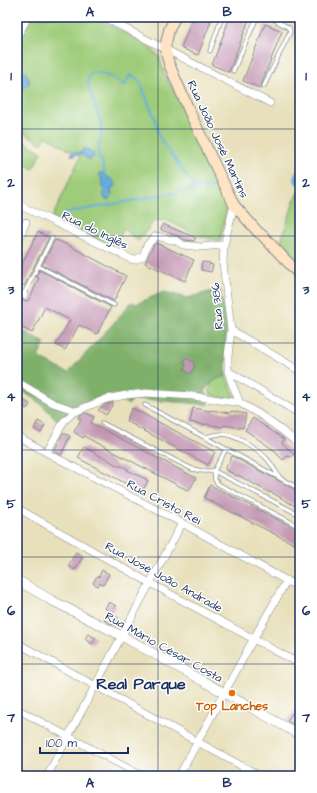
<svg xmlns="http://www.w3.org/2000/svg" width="317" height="793" viewBox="0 0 317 793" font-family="'Architects Daughter',sans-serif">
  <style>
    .green { fill: #9fcc7a; stroke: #5d7e6c }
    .forest { fill: #7fb06a; stroke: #4d7064 }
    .water { fill: #65acdc; stroke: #406e9d }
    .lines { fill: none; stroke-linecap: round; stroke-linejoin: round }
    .stream { stroke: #65acdc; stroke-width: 2 }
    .river { stroke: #65acdc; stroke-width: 11 }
    .building { fill: #c295b2 }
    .service-casing { stroke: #82888c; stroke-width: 5 }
    .minor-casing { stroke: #82888c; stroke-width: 8 }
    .tertiary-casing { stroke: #82888c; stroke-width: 10 }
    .secondary-casing { stroke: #82888c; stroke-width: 12 }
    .service { stroke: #fff; stroke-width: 3.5 }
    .minor { stroke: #fff; stroke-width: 7 }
    .tertiary { stroke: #fff; stroke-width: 9 }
    .secondary { stroke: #fee4c5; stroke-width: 10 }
    .grid { fill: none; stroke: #1b2f5e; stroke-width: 1; stroke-opacity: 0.55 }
    .food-dot { fill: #e8710a; stroke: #fff; stroke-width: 1.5 }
    .labels { text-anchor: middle; stroke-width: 3; stroke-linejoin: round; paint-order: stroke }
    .street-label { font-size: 12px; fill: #1b2f5e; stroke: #fff }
    .food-label { font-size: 12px; font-weight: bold; fill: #c56008; stroke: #fff }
    .district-label { font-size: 16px; font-weight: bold; fill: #1b2f5e; stroke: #fff }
    .neatline { fill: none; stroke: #1b2f5e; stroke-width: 1.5 }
    .grid-label { font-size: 13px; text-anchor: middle; font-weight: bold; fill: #1b2f5e }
  </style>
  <rect width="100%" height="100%" fill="#fff"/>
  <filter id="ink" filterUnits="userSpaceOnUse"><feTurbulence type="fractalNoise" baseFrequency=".025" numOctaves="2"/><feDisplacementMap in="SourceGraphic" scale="8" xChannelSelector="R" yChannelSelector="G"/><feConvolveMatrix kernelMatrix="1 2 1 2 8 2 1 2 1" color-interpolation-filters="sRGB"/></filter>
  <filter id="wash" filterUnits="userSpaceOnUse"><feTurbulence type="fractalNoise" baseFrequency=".012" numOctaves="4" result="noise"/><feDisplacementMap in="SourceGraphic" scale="16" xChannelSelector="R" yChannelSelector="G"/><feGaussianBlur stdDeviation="0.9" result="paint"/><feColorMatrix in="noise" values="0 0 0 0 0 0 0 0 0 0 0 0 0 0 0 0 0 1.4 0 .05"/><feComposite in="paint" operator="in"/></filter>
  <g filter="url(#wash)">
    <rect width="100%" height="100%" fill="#e8e0bb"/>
    <path class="green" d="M31 17H93L145 43 159 56 164 73 184 110 207 164 228 204 220 241 199 236 166 220 154 221 138 241 124 229 113 247 52 218 80 157 46 136 42 144 17 129V42Z
      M17 138 42 152 33 169 17 160Z
      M300 189V262L281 241 295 198Z
      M226 376 236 399 220 398 210 394C209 382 215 378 226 376Z"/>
    <path class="forest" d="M220 289 226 323V376C215 378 212 383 205 390L208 405 191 403 133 399 128 405 115 394 76 404 60 423 41 404 17 387V348L25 332 45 343 38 357 68 373 122 314 131 302 136 304 164 292 187 298Z"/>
    <path class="water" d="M17 62 19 70 25 71 29 79V84L22 88 17 87Z
      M83 149H86L93 153 94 156 93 158 89 160 81 154 74 156 71 155V154L75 152 81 153Z
      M100 172C105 175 115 180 116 185L111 189 112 195 110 199 106 200 104 197V191L102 184V179L99 174Z"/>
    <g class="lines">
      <path class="stream" d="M105 175 102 161 98 157 99 145 102 132 101 123 88 85 89 76 95 72C107 75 116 78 124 86 128 82 127 78 130 75L135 77 140 82 155 119 159 137 195 188
        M64 213 136 200 166 194 175 193 195 188H216"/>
      <path class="river" d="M300 175 299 178 300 180"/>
    </g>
    <g id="blocks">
      <path class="building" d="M193 17H211L210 20 211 21 198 55 181 48Z
        M230 17H250L229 72 212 65Z
        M265 24 282 31 260 88 243 81Z
        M163 224 196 238 194 241 185 240 178 236 161 230Z
        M38 232 49 237 24 286 17 282V276L19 272H18Z
        M55 240 56 241V240L70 246 126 276 114 301 42 265Z
        M156 243 194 260 185 281 145 263 153 246Z
        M202 262 210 263 209 264 213 265 211 272 201 270Z
        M39 270 111 307 97 334 79 325 65 350 56 345 70 320 45 307 32 333 17 325V313L23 300 28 301 32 294 39 278 36 277Z
        M185 358 194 362 193 364 195 365 191 374 184 370 186 364 183 363Z
        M17 396 30 404 28 408 17 409Z
        M112 403 113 404 106 415 98 410 100 408 105 405Z
        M132 408 215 452 208 465 126 421Z
        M193 408 210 411 211 410 230 413 231 411 246 414 243 428 224 425 223 427 205 424 204 425 190 422Z
        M86 413 94 417 91 423 196 478 189 491 102 446 84 436 83 438 74 432 81 419 78 418 80 415Z
        M253 418 284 439 282 443 294 454 291 457 287 456 283 460 277 454 278 453 245 430Z
        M38 421 45 425 41 433 34 429Z
        M63 433 70 436 61 455 54 451Z
        M84 447 104 458V457L118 466H122L128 469 127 470 146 479V480L148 481 142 492 78 458Z
        M232 456 300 492V509L271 492 270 493 238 475 237 476 225 469Z
        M210 485 300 531V547L204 498Z
        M76 552 83 556 75 570 68 566Z
        M102 570 109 574 103 585 100 583 98 586 93 583 97 576 99 577Z
        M109 602 116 606 111 613 105 608Z
        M109 613 118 618 114 625 104 620Z
        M88 634 96 638 92 644 85 639Z
        M295 710 300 712V728L287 721 292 713H293Z"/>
    </g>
  </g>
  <g filter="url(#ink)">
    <use href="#blocks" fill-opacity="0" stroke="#82888c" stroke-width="1"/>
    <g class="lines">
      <defs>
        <path id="service" d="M210 51 222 17
          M233 71 257 17
          M264 86 290 32 289 28 270 17
          M38 266 114 305
          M24 294 52 238
          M102 423 192 469 203 471H214L226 449 204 437 145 405
          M204 437C210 436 217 434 223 434 236 435 260 450 268 460 272 465 276 472 280 478
          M226 449 300 489
          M214 471 215 480 218 484 300 527
          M214 471 300 515"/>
        <path id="minor" d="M103 17 270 103
          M17 37 28 17
          M17 204 131 259 135 260 143 256 147 245 156 236 177 241 183 245 193 246 200 247 224 245
          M234 205 224 245 223 263 231 330 228 356V371L231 381 240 403
          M17 244 26 222
          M17 292 24 295
          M231 330 300 371
          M228 371 300 414
          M17 381 21 384 53 403 77 411
          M17 436 51 455 182 523 300 588
          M47 452 64 421 73 413 86 407 106 399 126 395 146 393 193 396 240 403 259 414 284 432 300 445
          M17 508 150 583 300 664
          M17 643 260 776
          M17 709 142 776
          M17 773 22 776
          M47 776 182 523
          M179 776 254 638 287 580"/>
        <path id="tertiary" d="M17 580 51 600 122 636 300 735"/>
        <path id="secondary" d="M175 17 169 30 166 43 165 48 169 64 191 115 234 205 258 232 262 235 300 275"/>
      </defs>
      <use href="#service" class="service-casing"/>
      <use href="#minor" class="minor-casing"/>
      <use href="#tertiary" class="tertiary-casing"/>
      <use href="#secondary" class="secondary-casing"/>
      <use href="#service" class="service"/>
      <use href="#minor" class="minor"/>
      <use href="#tertiary" class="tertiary"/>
      <use href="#secondary" class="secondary"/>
    </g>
  </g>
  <path class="grid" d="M158 17V776M17 129H300M17 236H300M17 343H300M17 450H300M17 557H300M17 664H300"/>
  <circle class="food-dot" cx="232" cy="693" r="4"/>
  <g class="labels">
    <g class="street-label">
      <text transform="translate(218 139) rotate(65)" y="4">Rua João José Martins</text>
      <text transform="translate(95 230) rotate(26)" y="4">Rua do Inglês</text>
      <text transform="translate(217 306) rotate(-95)" y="4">Rua 386</text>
      <text transform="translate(164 502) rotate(28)" y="4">Rua Cristo Rei</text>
      <text transform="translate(164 577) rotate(29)" y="4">Rua José João Andrade</text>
      <text transform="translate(164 647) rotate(29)" y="4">Rua Mário César Costa</text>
    </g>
    <g class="food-label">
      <text x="232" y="710">Top Lanches</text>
    </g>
    <g class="district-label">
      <text x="141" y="689">Real Parque</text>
    </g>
  </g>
  <rect width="317" height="793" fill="none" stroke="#fff" stroke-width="44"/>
  <path d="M40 747v6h88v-6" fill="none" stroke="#1b2f5e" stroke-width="2"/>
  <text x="46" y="747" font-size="12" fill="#1b2f5e" stroke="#ffffff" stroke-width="3" paint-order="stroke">100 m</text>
  <rect x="22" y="22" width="273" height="749" class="neatline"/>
  <g class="grid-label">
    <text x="90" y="16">A</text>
    <text x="227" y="16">B</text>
    <text x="11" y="80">1</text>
    <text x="306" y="80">1</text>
    <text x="11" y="187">2</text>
    <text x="306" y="187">2</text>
    <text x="11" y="294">3</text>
    <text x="306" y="294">3</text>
    <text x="11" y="401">4</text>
    <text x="306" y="401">4</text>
    <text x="11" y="508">5</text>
    <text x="306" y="508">5</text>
    <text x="11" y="615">6</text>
    <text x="306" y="615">6</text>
    <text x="11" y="722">7</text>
    <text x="306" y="722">7</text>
    <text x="90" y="787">A</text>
    <text x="227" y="787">B</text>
  </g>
</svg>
